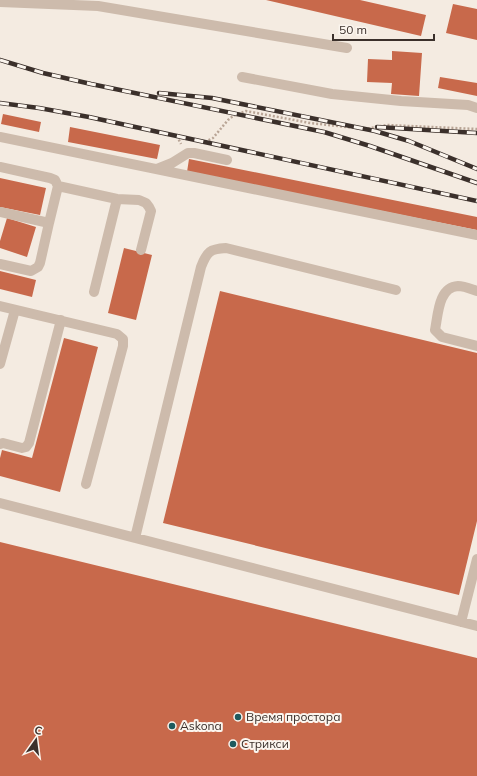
<svg xmlns="http://www.w3.org/2000/svg" width="477" height="776" viewBox="0 0 477 776" font-family="Mulish,sans-serif">
  <style>
    .building { fill: #c8694b }
    .lines { fill: none; stroke-linecap: round; stroke-linejoin: round }
    .path { stroke: #b9a596; stroke-width: 2.5; stroke-dasharray: 2 2; stroke-linecap: butt }
    .minor { stroke: #cdbbac; stroke-width: 10 }
    .rail-casing { stroke: #3b302b; stroke-width: 4.5 }
    .rail { stroke: #fbf5ee; stroke-width: 3; stroke-dasharray: 9; stroke-linecap: butt }
    .poi-dot { fill: #1f5a5e; stroke: #fbf5ee; stroke-width: 1.5 }
    .labels { text-anchor: middle; stroke-width: 4; stroke-linejoin: round; paint-order: stroke }
    .poi-label { font-size: 12px; fill: #3b302b; stroke: #fbf5ee; text-anchor: start }
  </style>
  <rect width="100%" height="100%" fill="#f4ebe1"/>
  <path class="building" d="M266 0H360L426 15 421 36Z
    M453 4 477 9V40L446 33Z
    M392 51 422 53 419 96 391 94 392 83 367 82 368 59 392 60Z
    M440 77 477 83V96L438 88Z
    M3 114 41 122 39 132 1 124Z
    M70 127 160 145 157 159 68 142Z
    M189 159 477 217V230L187 172Z
    M0 178 46 188 40 215 0 207Z
    M7 218 36 227 27 257 0 248V241Z
    M124 248 152 255 136 320 108 313Z
    M0 271 36 280 32 297 0 289Z
    M220 291 477 353V521L459 595 163 523Z
    M64 338 98 347 60 492 0 476V458L2 450 32 458Z
    M0 542 477 658V776H0Z"/>
  <g class="lines">
    <path class="path" d="M177 136 181 144
      M205 142 213 138 228 120 233 116 246 111 310 123 365 129 387 125 477 129"/>
    <path class="minor" d="M0 2 98 6 347 48
      M242 77 332 94 401 101 468 105 477 108
      M0 137 477 235
      M0 167 50 178 55 180 58 186
      M157 169 172 163 188 153H194L227 160
      M0 212 49 223 58 186 117 199 139 200 146 203 149 207 151 211 141 250
      M0 264 31 271 38 267 40 263 49 223
      M477 291C471 289 464 286 458 286 438 287 438 316 435 330L442 337 477 346
      M94 292 117 199
      M0 306 117 334 123 339V346L86 484
      M0 364 15 310
      M0 444 3 443 22 448 26 447 29 443 61 320
      M0 503 477 626
      M135 538 201 267C207 251 210 249 226 248L396 290
      M461 622 477 559"/>
    <defs>
      <path id="rail" d="M0 60 43 73 91 84 324 132 370 146 477 183
        M159 93 212 98 375 131 409 141 477 169
        M0 103 39 108 89 117 477 201
        M377 127 477 133"/>
    </defs>
    <use href="#rail" class="rail-casing"/>
    <use href="#rail" class="rail"/>
  </g>
  <g class="poi-dot">
    <circle cx="238" cy="717" r="4"/>
    <circle cx="172" cy="726" r="4"/>
    <circle cx="233" cy="744" r="4"/>
  </g>
  <g class="labels">
    <g class="poi-label">
      <text x="246" y="721">Время простора</text>
      <text x="180" y="730">Askona</text>
      <text x="241" y="748">Стрикси</text>
    </g>
  </g>
  <g transform="translate(36 740) rotate(14)" stroke="#fbf5ee" stroke-width="3" paint-order="stroke">
  <path d="M0-3L7 15L0 10L-7 15Z" fill="#3b302b"/>
  <text y="-6" font-size="11" font-weight="bold" text-anchor="middle" fill="#3b302b">С</text>
  </g>
  <path d="M333 34v6h101v-6" fill="none" stroke="#3b302b" stroke-width="2"/>
  <text x="339" y="34" font-size="12" fill="#3b302b" stroke="#fbf5ee" stroke-width="3" paint-order="stroke">50 m</text>
</svg>
